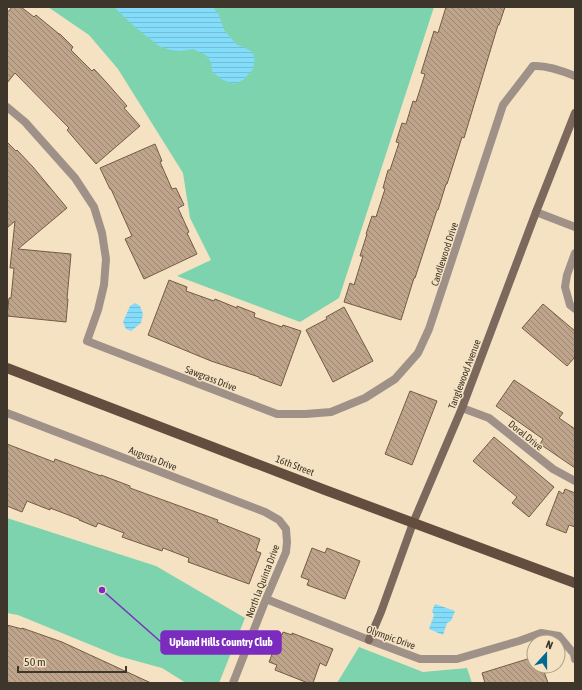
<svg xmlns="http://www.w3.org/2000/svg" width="582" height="690" viewBox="0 0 582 690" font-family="'Asap Condensed',sans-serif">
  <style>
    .green { fill: #7cd3ae }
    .water { fill: url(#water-rules) }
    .building { fill: url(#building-back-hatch); stroke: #745b45 }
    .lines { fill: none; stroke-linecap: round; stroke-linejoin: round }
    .street { stroke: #9f9088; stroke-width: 8 }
    .secondary { stroke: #7c685c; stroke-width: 8 }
    .primary { stroke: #644c3e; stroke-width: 10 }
    .labels { text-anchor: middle; stroke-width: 3; stroke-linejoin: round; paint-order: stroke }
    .street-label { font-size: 10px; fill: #3e362a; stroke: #f5e2c2 }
    .leader { fill: none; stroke: #7b2cbf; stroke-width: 1.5 }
    .callout-dot { fill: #7b2cbf; stroke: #f5e2c2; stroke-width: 1.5 }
    .callout { fill: #7b2cbf; stroke: #7b2cbf; stroke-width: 1.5 }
    .callout-label { font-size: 11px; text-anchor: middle; font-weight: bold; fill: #fff }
  </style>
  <defs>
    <pattern id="water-rules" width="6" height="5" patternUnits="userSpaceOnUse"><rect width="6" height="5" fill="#84dcfb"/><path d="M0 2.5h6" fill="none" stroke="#73bdd7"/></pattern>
    <pattern id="building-back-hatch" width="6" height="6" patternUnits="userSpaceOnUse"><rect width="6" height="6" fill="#bfa48c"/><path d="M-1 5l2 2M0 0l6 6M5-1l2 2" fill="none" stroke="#9d8673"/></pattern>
  </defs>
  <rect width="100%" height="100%" fill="#f5e2c2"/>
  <path class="green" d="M48 7H434L339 298 300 322 177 276 211 260 190 218 183 173 118 69 89 35Z
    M7 518 156 566 245 618 219 683H186L162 668 118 656 18 615 7 613Z
    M359 647 423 672 467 668 472 683H337Z"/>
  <path class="water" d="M116 7H213L219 15 224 30 236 44 251 51 255 58 253 69 243 80 234 84 221 79 212 71 211 62 206 55 193 49 181 51 170 50 159 46 135 27 115 8Z
    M135 303 140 306 143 314 141 323 131 331 126 329 123 322 130 306Z
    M435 604 455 611 451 621 447 623 443 635 429 629 434 615 432 611Z"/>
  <path class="building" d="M12 7H21L34 17 36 15 59 34H60L73 47 71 50 92 71 94 69 107 83 127 106 124 108 140 126 96 164 67 130 69 128 15 73 7 83V13Z
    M446 7H505L499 25H498L464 138 462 137 447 184H446L438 210H437L415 278H414L401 320 344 302 350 283 354 285 363 256H360L367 234H366L372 216 376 217 385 189 383 188 388 170H390L399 143 396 142 402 123 406 124 413 101 416 102 425 74 421 73 434 31 438 33Z
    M7 142 16 151 17 150 33 167 67 208 18 249 71 254 67 299H68L66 322 7 316 9 298H11L14 268H10L15 221 7 228Z
    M155 144 162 161 160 162 172 189 176 188 184 205 178 208 189 232 187 233 197 254 144 279 125 239 132 236 111 189H110L100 168Z
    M169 280 187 287 186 291 214 301 215 299 237 308V306L255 313 254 317 282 327 283 325 301 331 281 386 259 378V377L211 361 148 335Z
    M543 304 575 331V357L567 366 522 328Z
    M344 307 373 361 333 382 306 330 327 319 326 317Z
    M514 380 563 413 559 418 575 429V468L540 444 543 439 496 406Z
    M410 391 437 401 412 465 385 454Z
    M494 437 554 487 529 517 512 503 517 497 473 461Z
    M7 444 54 462 55 459 101 476V475L130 486V488L218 520 217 522 260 539 256 551 261 553 249 584 188 562 189 558 163 548 162 551 122 537 124 533 98 523 96 527 79 520V519L50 508V510L27 501 22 512 7 506Z
    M565 489 575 493V527L569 525 566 533 546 525 559 491 563 494Z
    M312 548 325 553 327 548 360 561 345 599 307 585 309 580 301 577Z
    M7 625 22 629V628L62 642 151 683H7Z
    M283 632 292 635V633L333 649 326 666 320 663 313 683H308L275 670 277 665 269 662 280 634 282 635Z
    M534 657V666H542L548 683H485L482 673Z"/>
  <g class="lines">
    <path class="street" d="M7 107 25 122 75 178 94 207 102 233 106 259 104 285 98 310 87 341 277 414H306L331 412 365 398 395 379 418 353 429 329 503 105 533 66C546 65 563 71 575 76
      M536 212 575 227
      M575 253 567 275 565 287 570 305 575 309
      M462 408 489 418 553 469 575 481
      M7 413 265 512 279 520 286 529 287 542 286 552 266 599 233 683
      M266 599 369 640 420 659H457L519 641 541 633 559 636 574 654 575 659"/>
    <path class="secondary" d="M369 640 381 612 413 523 462 408 536 212 575 113"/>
    <path class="primary" d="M7 368 325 490 575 583"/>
  </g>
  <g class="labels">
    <g class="street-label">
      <text transform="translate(444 254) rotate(-72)" y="4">Candlewood Drive</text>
      <text transform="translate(464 374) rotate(-69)" y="4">Tanglewood Avenue</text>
      <text transform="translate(211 378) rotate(21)" y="4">Sawgrass Drive</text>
      <text transform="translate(526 435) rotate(39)" y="4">Doral Drive</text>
      <text transform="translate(153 458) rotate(21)" y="4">Augusta Drive</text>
      <text transform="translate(295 465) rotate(21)" y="4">16th Street</text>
      <text transform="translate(262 581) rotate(-69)" y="4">North la Quinta Drive</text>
      <text transform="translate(391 637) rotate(20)" y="4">Olympic Drive</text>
    </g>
  </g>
  <path class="leader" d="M102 590L161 642"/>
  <circle class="callout-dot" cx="102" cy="590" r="4"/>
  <rect class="callout" x="161" y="631" width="120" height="23" rx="4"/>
  <g class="callout-label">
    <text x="221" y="646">Upland Hills Country Club</text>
  </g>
  <rect width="582" height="690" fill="none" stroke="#3e362a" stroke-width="16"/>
  <g transform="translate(546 654) rotate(21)"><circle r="19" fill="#f5e2c2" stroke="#ac9d85"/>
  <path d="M0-3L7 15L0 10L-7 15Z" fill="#006996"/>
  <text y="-6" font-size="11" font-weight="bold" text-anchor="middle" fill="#3e362a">N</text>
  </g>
  <path d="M18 666v6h108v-6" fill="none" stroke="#3e362a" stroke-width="2"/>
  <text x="24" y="666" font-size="12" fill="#3e362a" stroke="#f5e2c2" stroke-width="3" paint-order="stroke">50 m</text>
</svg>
